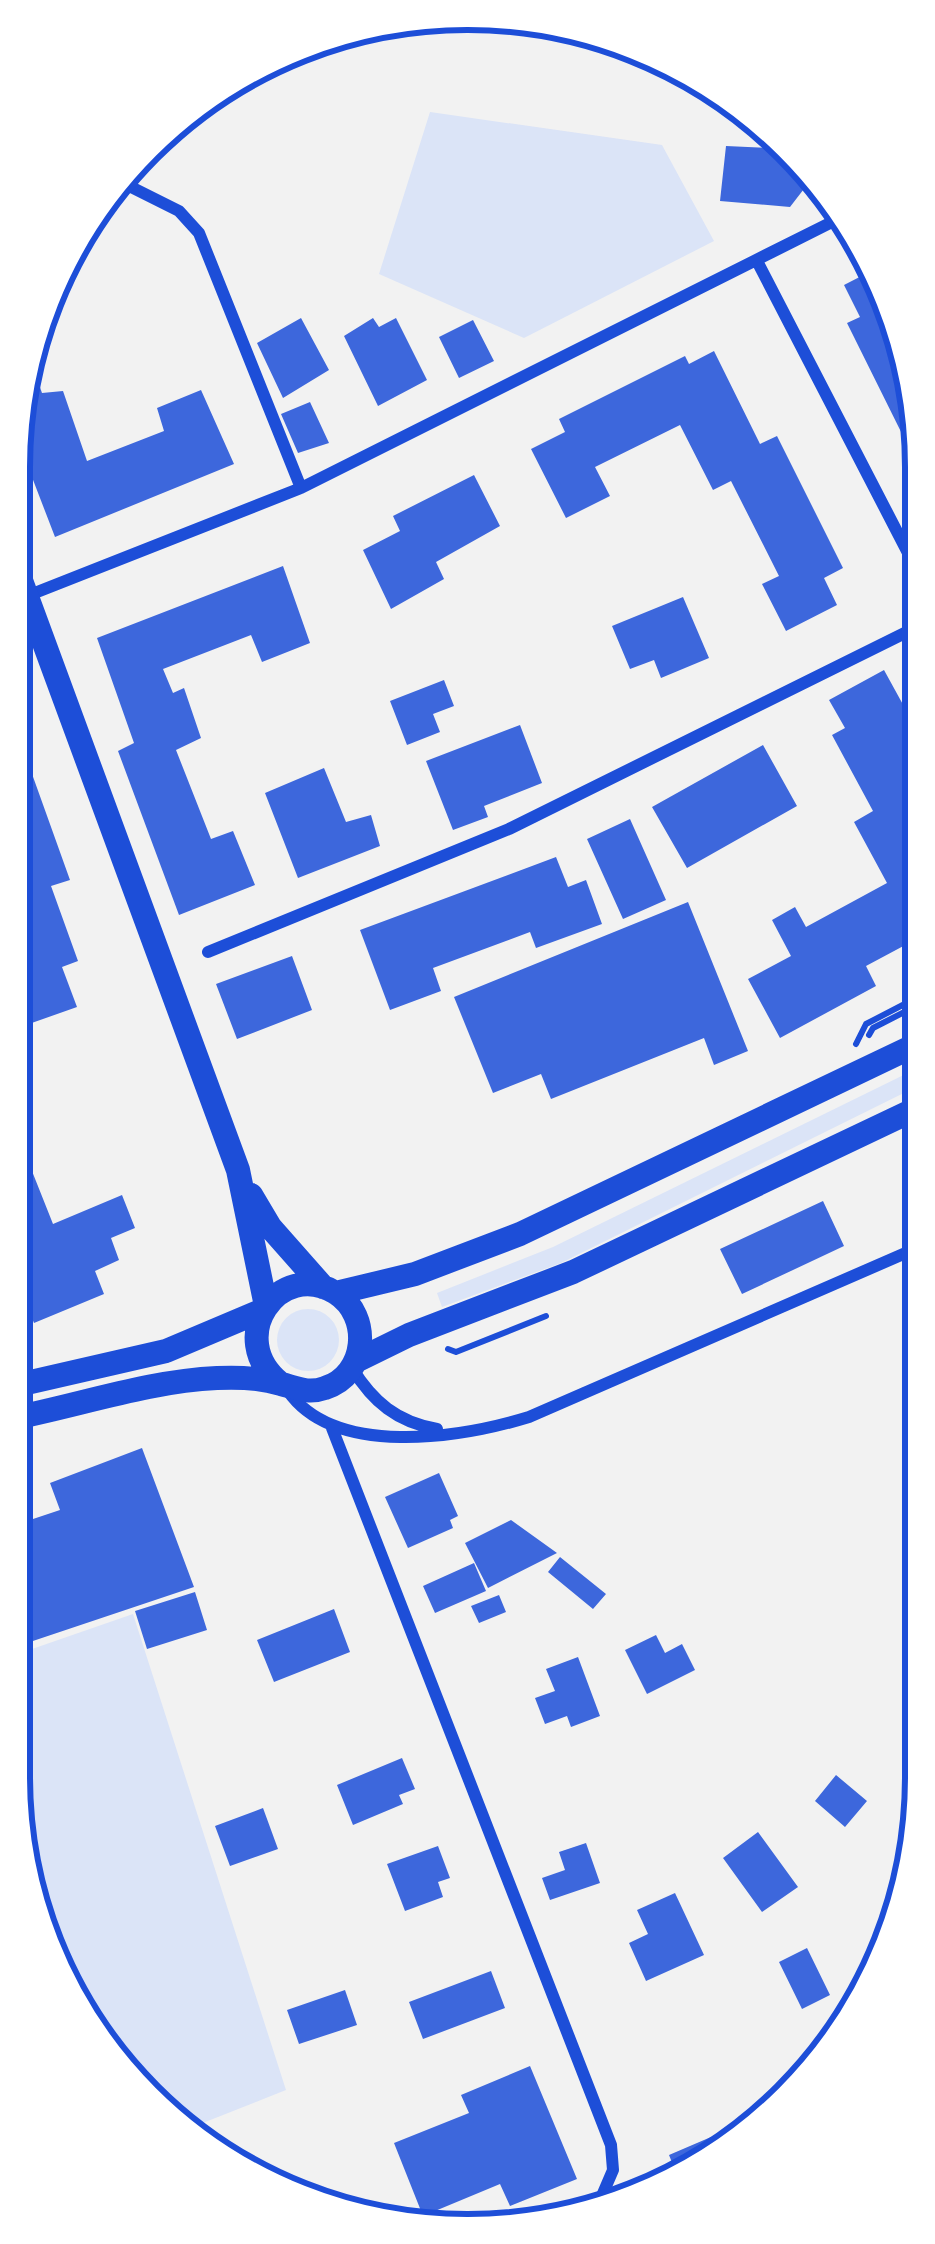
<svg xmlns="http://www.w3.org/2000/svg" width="935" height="2244" viewBox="0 0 935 2244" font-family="Jost,sans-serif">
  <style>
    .green { fill: #dbe4f7 }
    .building { fill: #3d67dc }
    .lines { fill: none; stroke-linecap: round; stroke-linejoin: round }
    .path { stroke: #1d4ed8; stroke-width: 6 }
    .minor { stroke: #1d4ed8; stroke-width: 12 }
    .secondary { stroke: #1d4ed8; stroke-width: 24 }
    .rim { fill: none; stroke: #1d4ed8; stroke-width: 6 }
  </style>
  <rect width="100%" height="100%" fill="#f2f2f2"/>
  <path class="green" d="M430 112 662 145 714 241 524 338 379 274Z
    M924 1065V1083L561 1263 442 1307 437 1293 553 1247Z
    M277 1340a31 31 0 1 1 62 0a31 31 0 1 1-62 0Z
    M133 1614 286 2090 185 2130 122 2078 34 1925 9 1776V1657Z"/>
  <path class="building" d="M726 146 794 149 817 172 790 207 720 201Z
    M879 267 922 407V449L912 454 847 323 860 317 844 285Z
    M301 318 329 370 283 398 257 343Z
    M373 318 379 327 396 318 427 380 378 406 344 336Z
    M473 320 494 361 459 378 439 337Z
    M714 351 760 444 777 436 843 568 824 578 837 605 786 631 762 584 779 576 731 481 713 490 680 425 595 467 610 496 566 518 531 449 565 432 559 419 685 356 689 364Z
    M28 354 42 393 63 391 87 461 164 431 157 408 201 390 234 464 55 537 15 433Z
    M310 402 329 443 298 453 281 414Z
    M474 475 500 526 436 562 444 579 391 609 363 550 400 531 393 516Z
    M283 566 310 643 262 662 251 635 163 669 173 693 184 688 201 738 176 750 211 839 233 831 255 885 179 915 118 751 134 743 97 638Z
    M683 597 709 658 661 678 654 660 630 669 612 626Z
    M884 670 923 741V753L910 760 923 784V798L911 804 923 827 924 935 866 966 876 986 780 1038 748 979 791 956 772 920 795 907 806 927 887 883 854 822 873 811 832 735 845 728 829 700Z
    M444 680 454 706 433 714 440 732 407 745 390 701Z
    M520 725 542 783 484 806 488 817 453 830 426 761Z
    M17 732 70 880 51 886 78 961 62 967 77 1007 9 1031V735Z
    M763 745 797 806 687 868 652 807Z
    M324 768 346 822 371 815 380 846 298 878 265 793Z
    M630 819 666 900 623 919 587 839Z
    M556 857 568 887 586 880 602 924 536 948 530 932 433 968 441 991 390 1010 360 930Z
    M688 902 748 1051 714 1065 704 1038 551 1099 541 1074 493 1093 454 997Z
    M292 956 312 1010 237 1039 216 984Z
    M26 1156 53 1224 122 1195 135 1228 111 1238 119 1260 95 1271 104 1294 34 1323 9 1262V1163Z
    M823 1201 844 1246 742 1294 720 1249Z
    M142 1448 194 1587 9 1649V1527L60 1510 50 1483Z
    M439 1473 458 1516 450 1520 453 1528 408 1548 385 1497Z
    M511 1520 557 1553 488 1588 465 1543Z
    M560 1557 606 1594 593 1609 548 1572Z
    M474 1563 486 1591 435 1613 423 1586Z
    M195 1592 207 1630 147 1649 135 1611Z
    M499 1595 506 1612 479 1623 471 1606Z
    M334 1609 350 1652 274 1682 257 1640Z
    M656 1635 665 1653 682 1644 695 1670 647 1694 625 1650Z
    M578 1657 600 1716 571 1727 567 1716 545 1724 535 1698 555 1691 546 1669Z
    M402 1758 415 1789 399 1795 403 1804 353 1825 337 1785Z
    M836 1775 867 1801 845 1827 815 1801Z
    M263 1808 278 1849 230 1866 215 1826Z
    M758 1832 798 1887 762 1912 723 1858Z
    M586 1843 600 1883 550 1900 542 1878 565 1870 559 1852Z
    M438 1846 450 1878 438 1882 443 1897 405 1911 387 1864Z
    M675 1893 704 1955 646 1981 629 1943 648 1934 637 1910Z
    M807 1948 830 1995 802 2009 779 1962Z
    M491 1971 505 2008 423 2039 409 2002Z
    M345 1990 357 2025 299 2044 287 2010Z
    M530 2066 577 2179 510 2206 500 2184 423 2216 394 2143 469 2113 461 2095Z
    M711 2137 719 2155 696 2174 679 2180 669 2155Z
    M492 2214 496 2222 510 2215 515 2226H462Z"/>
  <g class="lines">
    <path class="path" d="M869 1035 873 1028 924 1002
      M856 1044 866 1024 924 994
      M448 1349 456 1352 546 1316"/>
    <path class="minor" d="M115 179 179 211 199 233 301 488
      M757 261 922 580
      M27 596 301 488 846 215
      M208 952 509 829 923 624
      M352 1368C373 1402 397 1422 437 1429
      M288 1391C335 1458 460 1438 529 1417L924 1245
      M332 1428 611 2145 613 2170 595 2212"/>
    <path class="secondary" d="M9 548 238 1170 266 1306
      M251 1195 270 1227 323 1287
      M336 1293 415 1274 520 1234 924 1041
      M356 1361 409 1335 573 1272 924 1105
      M9 1387 166 1351 263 1310
      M9 1419C77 1406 148 1381 217 1378 237 1377 261 1378 281 1384 297 1388 308 1394 325 1388 367 1375 372 1316 336 1293 279 1258 224 1338 280 1383"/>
  </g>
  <path d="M0 0H935V2244H0ZM467 30H468A437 437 0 0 1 905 467V1777A437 437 0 0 1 468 2214H467A437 437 0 0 1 30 1777V467A437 437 0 0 1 467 30Z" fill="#fff" fill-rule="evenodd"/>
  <path class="rim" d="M467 30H468A437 437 0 0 1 905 467V1777A437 437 0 0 1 468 2214H467A437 437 0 0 1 30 1777V467A437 437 0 0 1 467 30Z"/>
</svg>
